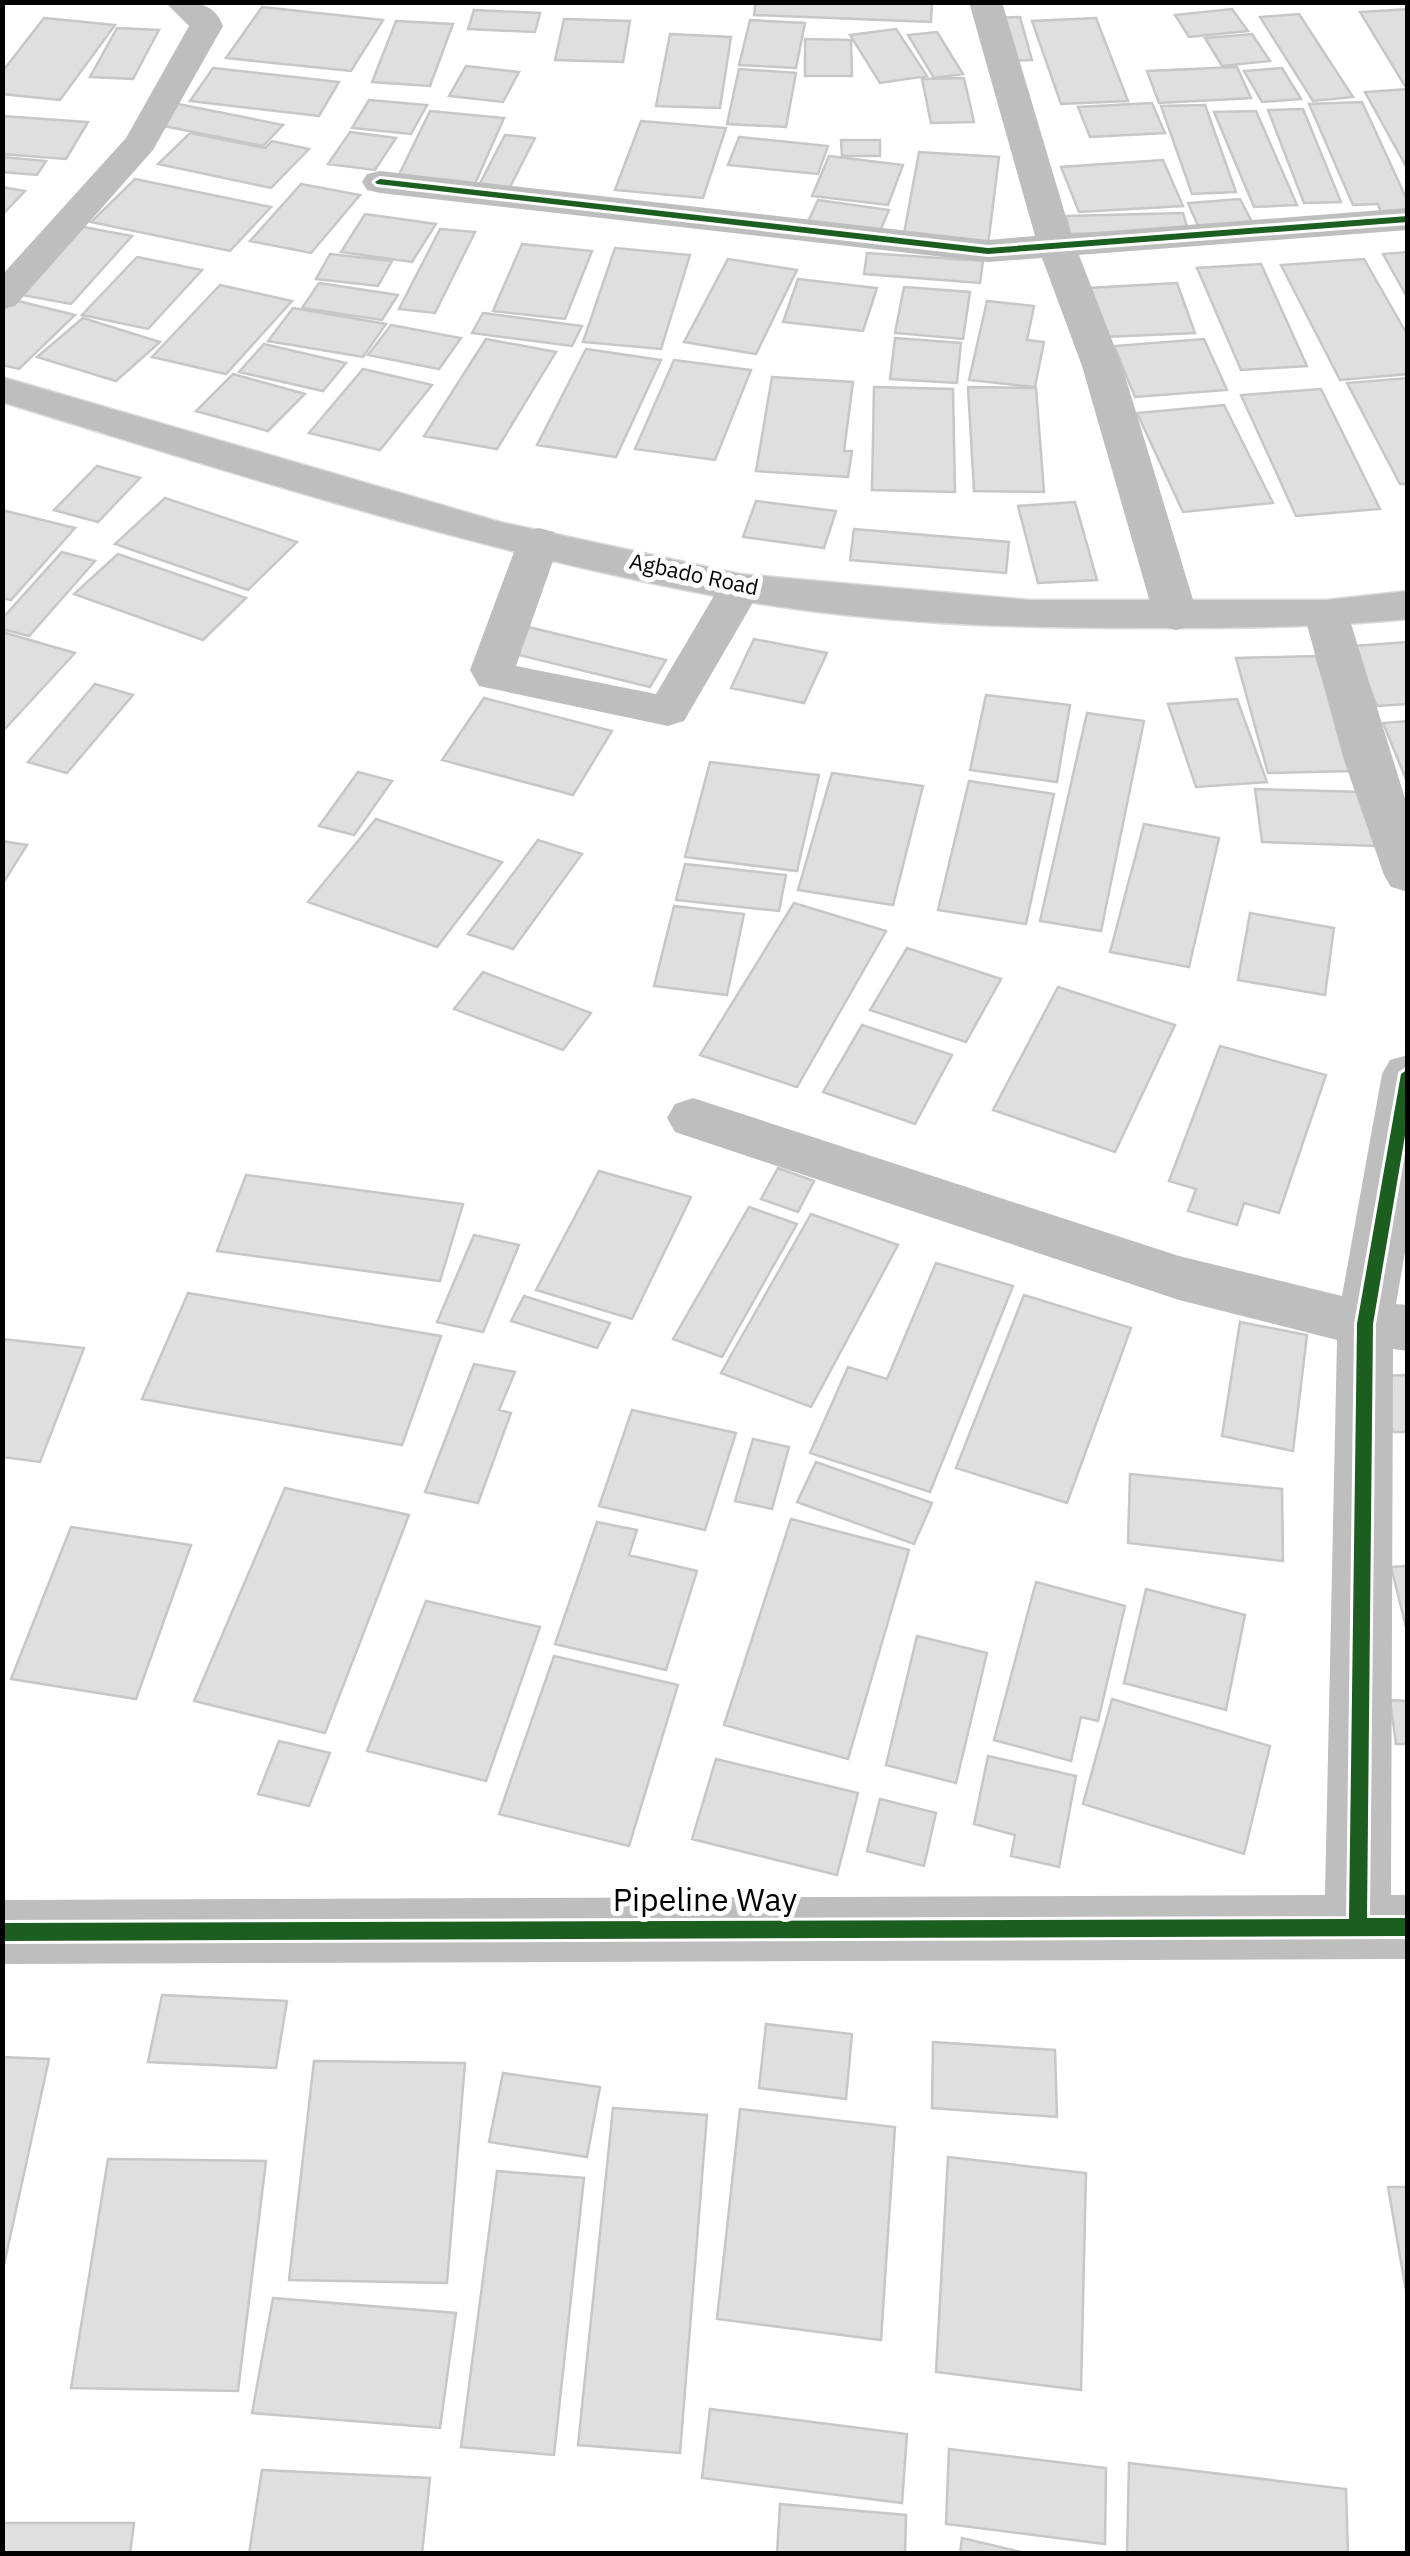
<svg xmlns="http://www.w3.org/2000/svg" width="1410" height="2556" viewBox="0 0 1410 2556" font-family="'IBM Plex Sans',sans-serif">
  <style>
    .building { fill: #dfdfdf; stroke: #c7c7c7; stroke-width: 2.5 }
    .lines { fill: none; stroke-linecap: round; stroke-linejoin: round }
    .major-casing { stroke: #dbdbdb; stroke-width: 3 }
    .minor { fill: #bebebe; fill-rule: evenodd }
    .major { fill: #bebebe; fill-rule: evenodd }
    .cycleway-casing { stroke: #fff; stroke-width: 6 }
    .cycleway { fill: #1b5e20; fill-rule: evenodd }
    .labels { text-anchor: middle; stroke-width: 10; stroke-linejoin: round; paint-order: stroke }
    .far-street-label { font-size: 22px; fill: #000; stroke: #fff }
    .near-street-label { font-size: 32px; fill: #000; stroke: #fff }
  </style>
  <rect width="100%" height="100%" fill="#fff"/>
  <path class="building" d="M756 2H932L931 22 754 15Z
    M262 7 383 20 351 71 226 58Z
    M1232 9 1248 31 1189 37 1175 15Z
    M1408 9V86H1405L1360 12Z
    M474 10 540 13 535 32 468 29Z
    M1299 14 1353 97 1313 101 1260 17Z
    M1020 17 1032 60 1003 61 992 18Z
    M44 18 115 25 60 100 2 94V72Z
    M1096 18 1128 101 1061 104 1032 21Z
    M564 19 630 21 623 62 555 60Z
    M750 20 805 23 796 68 739 65Z
    M396 21 453 24 430 86 372 82Z
    M117 28 159 30 133 79 90 77Z
    M896 29 927 76 880 83 850 35Z
    M937 32 963 74 934 78 908 35Z
    M670 34 731 37 720 108 656 106Z
    M1252 34 1270 61 1222 66 1205 38Z
    M805 39 851 40 852 76H805Z
    M466 66 519 72 503 102 449 96Z
    M1237 67 1251 98 1159 103 1147 71Z
    M213 68 339 82 319 116 190 101Z
    M1282 68 1301 99 1262 102 1244 71Z
    M739 69 796 73 786 127 727 124Z
    M964 78 974 122 931 123 922 79Z
    M1408 89V170L1365 92Z
    M369 100 427 105 411 134 352 128Z
    M1362 102 1408 202V214L1382 215 1378 204 1353 205 1309 104Z
    M1152 103 1165 133 1090 137 1078 107Z
    M178 104 283 125 263 146 158 125Z
    M1205 105 1236 192 1192 194 1161 106Z
    M1303 109 1341 202 1304 203 1268 110Z
    M430 111 504 118 474 186 397 179Z
    M1256 111 1297 205 1254 207 1214 112Z
    M2 116 88 122 66 159 2 154Z
    M641 121 726 128 703 198 615 190Z
    M350 132 396 138 375 170 328 164Z
    M190 133 265 148 272 141 309 149 271 188 158 164Z
    M505 135 535 138 506 195 476 191Z
    M739 137 828 146 818 174 728 165Z
    M841 140H880V156H842Z
    M919 152 999 157 988 245 903 239Z
    M829 156 903 165 888 205 812 196Z
    M2 157 46 161 37 175 2 172Z
    M1163 160 1183 206 1079 212 1061 167Z
    M135 179 271 207 230 251 91 222Z
    M301 184 360 195 311 253 250 241Z
    M2 187 25 191 3 214H2Z
    M1240 199 1253 224 1199 228 1188 203Z
    M818 200 889 210 878 236 806 226Z
    M1183 213 1188 230 1070 234 1066 216Z
    M365 214 436 224 412 262 341 252Z
    M78 226 132 236 71 304 16 294Z
    M440 229 475 232 435 313 399 309Z
    M522 244 592 251 565 319 493 311Z
    M615 248 690 255 661 349 583 342Z
    M1408 252V299L1383 254Z
    M867 253 983 261 980 283 864 274Z
    M330 254 392 261 378 286 316 279Z
    M137 257 202 270 148 329 82 315Z
    M728 259 797 270 756 354 684 342Z
    M1364 259 1408 336V374L1340 380 1281 265Z
    M1261 264 1307 366 1241 370 1197 268Z
    M798 279 877 288 863 331 783 322Z
    M319 283 398 295 382 320 302 308Z
    M1177 283 1195 333 1105 337 1088 288Z
    M220 285 292 301 226 374 152 357Z
    M904 287 970 292 963 339 895 333Z
    M14 300 75 315 19 369 2 365V311Z
    M987 301 1034 306 1027 340 1044 342 1035 387 969 380Z
    M293 308 386 324 363 357 268 341Z
    M483 313 582 326 572 346 472 333Z
    M83 318 160 342 116 381 37 357Z
    M391 325 461 338 439 369 368 355Z
    M895 338 961 343 957 383 890 379Z
    M486 339 556 352 497 449 424 436Z
    M1204 339 1227 390 1135 397 1114 346Z
    M264 344 346 363 323 391 239 372Z
    M586 349 661 360 616 457 537 445Z
    M674 360 751 370 715 460 635 449Z
    M363 369 432 385 380 450 309 433Z
    M233 374 305 394 268 431 196 411Z
    M772 377 853 382 844 451H852L848 477 756 471Z
    M1408 378V484H1400L1347 383Z
    M874 387 953 389 955 492 872 490Z
    M968 387 1036 388 1044 492 974 491Z
    M1321 389 1380 509 1296 516 1241 395Z
    M1224 405 1273 503 1183 512 1137 413Z
    M97 466 140 478 98 522 54 510Z
    M165 498 297 542 248 590 115 544Z
    M756 501 836 511 824 548 743 537Z
    M1075 502 1097 580 1038 583 1018 506Z
    M2 510 75 528 11 600 2 598Z
    M854 529 1009 542 1006 573 850 560Z
    M62 552 95 561 29 636 2 629V619Z
    M118 554 246 598 203 640 74 594Z
    M524 626 666 660 650 687 507 652Z
    M2 632 75 653 2 732Z
    M754 639 827 653 804 703 731 688Z
    M1408 642V704L1377 706 1352 646Z
    M1316 656 1351 771 1268 773 1236 658Z
    M95 684 133 695 67 773 28 762Z
    M986 695 1070 705 1057 782 970 770Z
    M484 698 612 731 573 795 442 760Z
    M1237 699 1267 782 1196 787 1168 704Z
    M1087 713 1144 721 1101 931 1040 921Z
    M1408 721V784L1383 723Z
    M710 762 819 775 797 871 685 857Z
    M358 772 392 781 354 835 319 826Z
    M832 773 923 786 893 905 798 890Z
    M969 781 1054 794 1026 924 938 910Z
    M1255 789 1367 792 1376 846 1262 842Z
    M376 819 502 862 437 947 308 902Z
    M1144 824 1219 838 1189 967 1110 952Z
    M538 840 582 854 513 949 468 934Z
    M2 841 27 845 2 885Z
    M685 864 786 875 779 911 676 900Z
    M794 903 886 931 797 1087 700 1055Z
    M674 906 744 914 727 995 654 986Z
    M1250 913 1334 928 1325 995 1238 980Z
    M907 948 1001 979 966 1042 870 1010Z
    M483 972 591 1013 563 1050 454 1009Z
    M1058 987 1175 1025 1115 1152 993 1110Z
    M862 1025 952 1055 915 1124 823 1092Z
    M1220 1046 1326 1075 1279 1213 1244 1203 1237 1225 1188 1211 1196 1189 1169 1181Z
    M778 1168 814 1181 798 1212 761 1199Z
    M599 1171 691 1197 632 1319 536 1290Z
    M246 1175 463 1204 440 1281 217 1251Z
    M749 1207 797 1224 722 1357 673 1339Z
    M811 1214 898 1245 811 1407 721 1373Z
    M474 1235 519 1245 483 1332 437 1322Z
    M936 1263 1013 1286 930 1492 810 1453 848 1367 887 1379Z
    M188 1293 441 1336 402 1445 142 1399Z
    M1024 1295 1131 1328 1067 1503 956 1468Z
    M524 1296 610 1323 597 1348 511 1321Z
    M1240 1322 1307 1335 1293 1451 1222 1436Z
    M2 1339 84 1348 40 1462 2 1457Z
    M474 1364 515 1372 499 1410 511 1413 478 1503 425 1492Z
    M1408 1375V1432H1393L1379 1376Z
    M632 1410 736 1433 705 1530 599 1506Z
    M753 1439 789 1447 772 1509 735 1501Z
    M816 1462 932 1503 914 1544 797 1502Z
    M1130 1474 1282 1489 1283 1561 1128 1543Z
    M285 1488 409 1515 325 1733 194 1701Z
    M791 1519 909 1550 848 1759 724 1725Z
    M597 1522 637 1530 629 1555 697 1571 666 1670 555 1644Z
    M71 1527 191 1545 136 1699 11 1679Z
    M1408 1566V1635L1391 1567Z
    M1036 1582 1125 1606 1098 1721 1081 1717 1071 1761 994 1740Z
    M1146 1589 1245 1615 1226 1710 1124 1683Z
    M426 1601 540 1627 486 1781 367 1751Z
    M917 1636 987 1653 956 1783 886 1765Z
    M554 1656 678 1685 629 1846 499 1814Z
    M1112 1699 1270 1746 1244 1854 1083 1804Z
    M1390 1700 1408 1701V1744H1396Z
    M279 1741 330 1753 309 1806 258 1794Z
    M988 1756 1076 1776 1059 1867 1011 1856 1015 1835 974 1824Z
    M716 1759 858 1793 837 1875 692 1839Z
    M880 1799 936 1813 924 1866 867 1851Z
    M162 1995 287 2001 276 2068 148 2062Z
    M766 2024 852 2034 846 2099 759 2088Z
    M933 2042 1055 2050 1057 2117 932 2108Z
    M2 2057 49 2059 2 2274Z
    M314 2061 465 2063 447 2283 289 2280Z
    M503 2073 600 2087 587 2157 489 2142Z
    M613 2108 707 2115 680 2453 578 2445Z
    M740 2109 895 2127 881 2340 717 2319Z
    M948 2157 1086 2173 1081 2390 936 2372Z
    M108 2159 266 2161 238 2391 71 2388Z
    M497 2171 584 2178 554 2455 461 2447Z
    M1388 2187H1408V2302Z
    M273 2298 456 2313 440 2428 252 2413Z
    M710 2409 907 2434 902 2503 702 2478Z
    M949 2449 1106 2468 1105 2544 946 2524Z
    M1129 2463 1346 2489 1348 2554H1127Z
    M262 2470 430 2478 422 2554H249Z
    M780 2504 906 2515 905 2554H777Z
    M2 2523H134L130 2554H2Z
    M962 2538 1030 2554H960Z"/>
  <g class="lines">
    <defs>
      <path id="major" d="M2 377 500 522 740 574 1029 600H1326L1408 591V619C1319 628 1232 628 1144 628 1010 628 871 624 738 600 488 555 245 477 2 402Z"/>
    </defs>
    <use href="#major" class="major-casing"/>
    <path class="minor" d="M165 2C190 2 214 0 223 26L153 150 15 306 2 309V275L126 138 189 26Z
      M969 2H1002L1071 234 1408 208V230L1079 255 1122 366 1198 616 1191 626 1176 630 1161 626 1154 616 1082 366 1042 258 988 262 380 193 367 190 362 182 367 174 380 171 988 240 1035 236Z
      M539 528 554 532 560 541 516 666 656 694 725 577 740 574 755 577 762 587 684 721 668 726 479 686 470 670 518 541 524 532Z
      M1326 600 1341 604 1348 614 1408 808V892L1391 887 1384 875 1344 760 1304 614 1311 604Z
      M1408 1055V1235L1396 1304 1408 1305V1351L1393 1349 1391 1895H1408V1959L2 1964V1900L1325 1895 1337 1340 1179 1300 675 1132 667 1118 675 1104 693 1098 1179 1256 1342 1296 1382 1074 1390 1060Z"/>
    <use href="#major" class="major"/>
    <defs>
      <path id="cycleway" d="M380 179 988 248 1408 216V222L988 254 377 184 375 182Z
        M1408 1069V1118L1373 1324 1367 1918H1408V1936L2 1941V1923L1349 1919 1357 1324 1401 1074Z"/>
    </defs>
    <use href="#cycleway" class="cycleway-casing"/>
    <use href="#cycleway" class="cycleway"/>
  </g>
  <g class="labels">
    <g class="far-street-label">
      <text transform="translate(694 574) rotate(12)" y="8">Agbado Road</text>
    </g>
    <g class="near-street-label">
      <text x="705" y="1911">Pipeline Way</text>
    </g>
  </g>
  <rect width="1410" height="2556" fill="none" stroke="#000000" stroke-width="10"/>
</svg>
